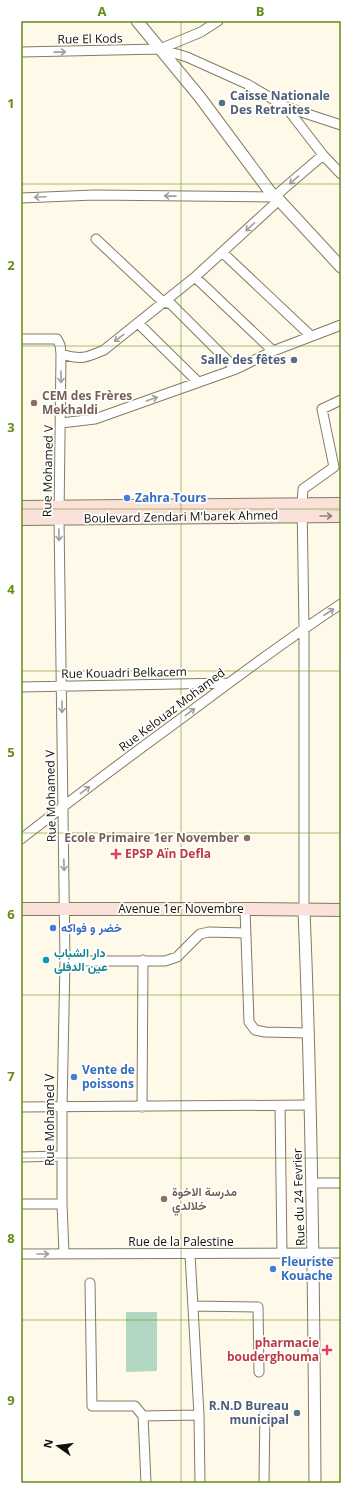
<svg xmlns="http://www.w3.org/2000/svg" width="362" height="1504" viewBox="0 0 362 1504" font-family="'Open Sans',Vazirmatn,sans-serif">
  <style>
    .green { fill: #b2d7c2 }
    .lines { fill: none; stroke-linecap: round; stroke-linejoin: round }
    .minor-casing { stroke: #837c62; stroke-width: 11 }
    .tertiary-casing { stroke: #837c62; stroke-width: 13 }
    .secondary-casing { stroke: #837c62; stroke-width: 14 }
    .minor { stroke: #fff; stroke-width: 9 }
    .tertiary { stroke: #fff; stroke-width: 11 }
    .secondary { stroke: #fae1da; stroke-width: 12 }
    .oneway { stroke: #a19f9b }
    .oneway2 { stroke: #92837b }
    .grid { fill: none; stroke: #658c17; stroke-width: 1; stroke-opacity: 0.55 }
    .service-dot { fill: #5c6f8a; stroke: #fff; stroke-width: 1.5 }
    .education-dot { fill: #8d6e63; stroke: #fff; stroke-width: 1.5 }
    .shop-dot { fill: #3f7fe0; stroke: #fff; stroke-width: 1.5 }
    .health-dot { fill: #e0444e; stroke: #fff; stroke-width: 1.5 }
    .culture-dot { fill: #0f9aa8; stroke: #fff; stroke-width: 1.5 }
    .labels { text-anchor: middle; stroke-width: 3.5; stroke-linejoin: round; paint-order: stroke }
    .street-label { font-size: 12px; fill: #131006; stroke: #fff }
    .service-label { font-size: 12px; font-weight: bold; fill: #4e5e75; stroke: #fff; text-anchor: end }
    .education-label { font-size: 12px; font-weight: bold; fill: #785e54; stroke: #fff; text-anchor: start }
    .shop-label { font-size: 12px; font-weight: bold; fill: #366cbe; stroke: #fff; text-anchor: start }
    .health-label { font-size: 12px; font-weight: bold; fill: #be3a42; stroke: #fff; text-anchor: start }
    .culture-label { font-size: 12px; font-weight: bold; fill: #0d838f; stroke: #fff; text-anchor: start }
    .neatline { fill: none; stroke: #658c17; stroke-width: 1.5 }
    .grid-label { font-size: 13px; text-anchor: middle; font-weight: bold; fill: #658c17 }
  </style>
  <rect width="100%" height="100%" fill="#fef9e8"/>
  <path class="green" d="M126 1312H157V1371L126 1372Z"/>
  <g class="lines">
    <defs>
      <path id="minor" d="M160 49 201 32 218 21
        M21 52 160 49 187 57 247 84 286 107 341 125
        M286 107 323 155 341 174
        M21 198 94 195 274 197 323 155
        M96 239 163 302 171 304 236 369
        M223 253 311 336
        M195 277 273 351
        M138 323 198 382
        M21 339H57L60 345 61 354 59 518 65 961 62 1107V1204L64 1254
        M61 354C81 360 86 358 104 350L195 277 279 200
        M61 423 95 419 236 369 273 351 341 325
        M21 687 228 683
        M21 839C75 797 130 756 186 715 237 677 287 639 341 604
        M245 909 249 1022 255 1030 265 1032 309 1033
        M304 911V628L302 504 303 489 334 467 322 409 341 400
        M65 961H165L177 957 200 934 209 932 245 933
        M280 1106 282 1253
        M21 1107 310 1105
        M142 1107 143 960
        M21 1157 62 1156
        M312 1183H341
        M21 1204H62
        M21 1254 341 1253
        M190 1254 199 1415 200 1483
        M90 1283 92 1406H135L143 1416 199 1415
        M193 1306 258 1307 259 1372
        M143 1416 146 1483
        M264 1483 265 1408"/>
      <path id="tertiary" d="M137 21 199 96 274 197 279 200 341 267
        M304 911C312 1101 314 1292 315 1483"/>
      <path id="secondary" d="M21 507 341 504
        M21 519 341 516
        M21 909H245L341 910"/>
    </defs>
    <use href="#minor" class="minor-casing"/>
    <use href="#tertiary" class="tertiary-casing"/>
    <use href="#secondary" class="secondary-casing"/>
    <use href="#minor" class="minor"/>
    <use href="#tertiary" class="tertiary"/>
    <use href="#secondary" class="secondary"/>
  </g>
  <defs><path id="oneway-shaft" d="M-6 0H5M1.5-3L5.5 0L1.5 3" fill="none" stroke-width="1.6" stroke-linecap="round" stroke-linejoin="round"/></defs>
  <g class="oneway">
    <use href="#oneway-shaft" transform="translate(60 52) rotate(-1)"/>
    <use href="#oneway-shaft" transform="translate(294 180) rotate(139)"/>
    <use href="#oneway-shaft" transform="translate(170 196) rotate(-179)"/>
    <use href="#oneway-shaft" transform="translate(40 197) rotate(177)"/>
    <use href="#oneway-shaft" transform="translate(250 227) rotate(137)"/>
    <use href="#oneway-shaft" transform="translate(119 338) rotate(143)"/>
    <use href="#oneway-shaft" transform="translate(61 377) rotate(90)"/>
    <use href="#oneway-shaft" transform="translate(152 399) rotate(-20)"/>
    <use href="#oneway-shaft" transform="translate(59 535) rotate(89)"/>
    <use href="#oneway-shaft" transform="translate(329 612) rotate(-33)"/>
    <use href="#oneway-shaft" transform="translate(62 707) rotate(90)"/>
    <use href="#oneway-shaft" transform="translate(190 712) rotate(-37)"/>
    <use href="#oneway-shaft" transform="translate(85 790) rotate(-37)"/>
    <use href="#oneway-shaft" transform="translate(64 865) rotate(88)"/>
    <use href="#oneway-shaft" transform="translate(43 1254)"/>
  </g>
  <use class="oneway2" href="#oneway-shaft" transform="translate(326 516)"/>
  <path class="grid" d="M181 21V1483M21 184H341M21 346H341M21 509H341M21 671H341M21 833H341M21 995H341M21 1158H341M21 1320H341"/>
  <g class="service-dot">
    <circle cx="222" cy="103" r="4"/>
    <circle cx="294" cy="360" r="4"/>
    <circle cx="297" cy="1413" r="4"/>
  </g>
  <g class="education-dot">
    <circle cx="34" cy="403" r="4"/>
    <circle cx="247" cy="838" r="4"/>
    <circle cx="164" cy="1199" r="4"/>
  </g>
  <g class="shop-dot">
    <circle cx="127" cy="498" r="4"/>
    <circle cx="53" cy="928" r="4"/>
    <circle cx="74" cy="1077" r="4"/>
    <circle cx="273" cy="1269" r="4"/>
  </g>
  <g class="health-dot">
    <path d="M114 848h4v4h4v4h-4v4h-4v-4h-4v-4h4z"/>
    <path d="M325 1344h4v4h4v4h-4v4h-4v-4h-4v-4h4z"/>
  </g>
  <circle class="culture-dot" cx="46" cy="960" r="4"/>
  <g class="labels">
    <g class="street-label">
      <text transform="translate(90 39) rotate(-1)" y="4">Rue El Kods</text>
      <text transform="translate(48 471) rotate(-89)" y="4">Rue Mohamed V</text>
      <text transform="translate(181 517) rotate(-1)" y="4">Boulevard Zendari M'barek Ahmed</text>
      <text transform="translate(124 673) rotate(-1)" y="4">Rue Kouadri Belkacem</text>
      <text transform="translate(172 710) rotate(-37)" y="4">Rue Kelouaz Mohamed</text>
      <text transform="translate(51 796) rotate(-91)" y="4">Rue Mohamed V</text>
      <text x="181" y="913">Avenue 1er Novembre</text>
      <text transform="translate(50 1120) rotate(-90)" y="4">Rue Mohamed V</text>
      <text transform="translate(299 1197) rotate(-92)" y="4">Rue du 24 Fevrier</text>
      <text x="181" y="1246">Rue de la Palestine</text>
    </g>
    <g class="service-label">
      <text x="230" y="100" text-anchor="start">Caisse Nationale<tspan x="230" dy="14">Des Retraites</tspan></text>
      <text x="286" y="364">Salle des fêtes</text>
      <text x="289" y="1410">R.N.D Bureau<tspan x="289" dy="14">municipal</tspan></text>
    </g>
    <g class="education-label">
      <text x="42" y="400">CEM des Frères<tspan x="42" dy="14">Mekhaldi</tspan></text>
      <text x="239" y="842" text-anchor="end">Ecole Primaire 1er November</text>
      <text x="172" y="1196">مدرسة الاخوة<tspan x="172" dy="14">خلالدي</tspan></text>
    </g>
    <g class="shop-label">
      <text x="135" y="502">Zahra Tours</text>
      <text x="61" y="932">خضر و فواكه</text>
      <text x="82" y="1074">Vente de<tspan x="82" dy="14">poissons</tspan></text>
      <text x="281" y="1266">Fleuriste<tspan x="281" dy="14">Kouache</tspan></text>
    </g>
    <g class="health-label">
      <text x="125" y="858">EPSP Aïn Defla</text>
      <text x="319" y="1347" text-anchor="end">pharmacie<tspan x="319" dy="14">bouderghouma</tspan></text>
    </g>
    <g class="culture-label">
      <text x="54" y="957">دار الشباب<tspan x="54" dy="14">عين الدفلى</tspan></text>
    </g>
  </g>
  <rect width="362" height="1504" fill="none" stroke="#ffffff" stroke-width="44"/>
  <g transform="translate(58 1446) rotate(284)" stroke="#ffffff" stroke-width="3" paint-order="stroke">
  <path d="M0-3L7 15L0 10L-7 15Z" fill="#131006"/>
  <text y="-6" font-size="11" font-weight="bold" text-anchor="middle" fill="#131006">N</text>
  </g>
  <rect x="22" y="22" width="318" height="1460" class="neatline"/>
  <g class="grid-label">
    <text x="102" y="16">A</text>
    <text x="260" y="16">B</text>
    <text x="11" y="108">1</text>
    <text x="11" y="270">2</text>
    <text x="11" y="432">3</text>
    <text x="11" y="594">4</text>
    <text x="11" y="757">5</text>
    <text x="11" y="919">6</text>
    <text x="11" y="1081">7</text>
    <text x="11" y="1243">8</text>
    <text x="11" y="1405">9</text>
  </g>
</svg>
